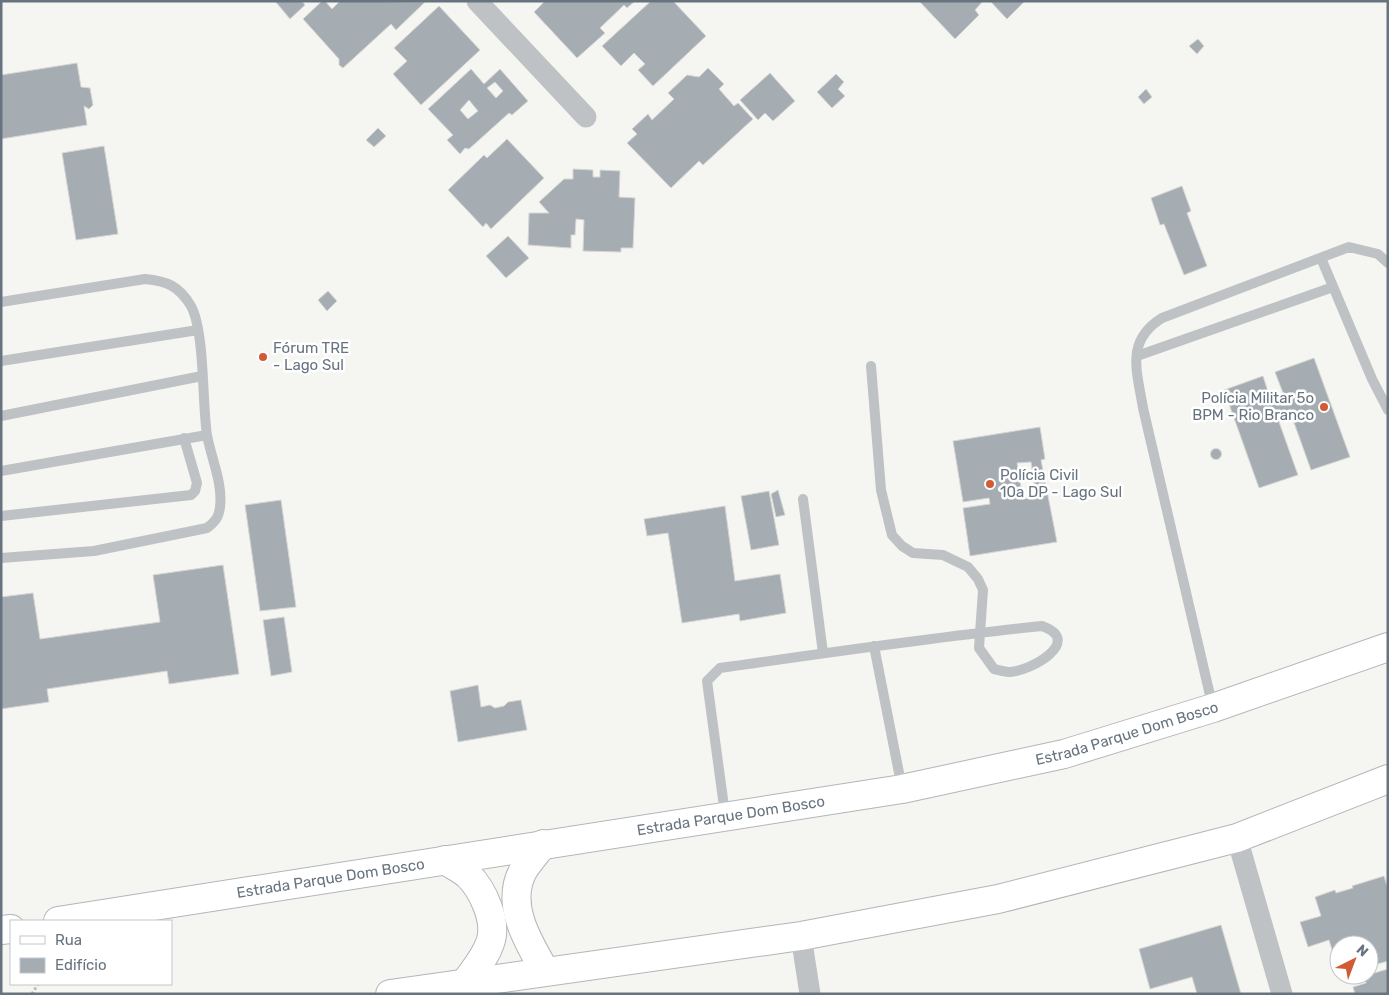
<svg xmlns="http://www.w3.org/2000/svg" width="1389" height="995" viewBox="0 0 1389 995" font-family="Rubik,sans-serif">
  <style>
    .building { fill: #a6adb2; stroke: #d6d6d4; fill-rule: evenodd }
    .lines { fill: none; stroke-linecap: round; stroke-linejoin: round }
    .primary-casing { stroke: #b2b6b9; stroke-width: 30 }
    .path { stroke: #b8bbbd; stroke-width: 3; stroke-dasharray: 2.5 2.5; stroke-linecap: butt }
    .lane { stroke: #bec2c5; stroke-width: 10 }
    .street { stroke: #bec2c5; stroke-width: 21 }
    .primary { stroke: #fff; stroke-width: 28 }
    .poi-dot { fill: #d25a34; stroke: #fff; stroke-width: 2 }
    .labels { text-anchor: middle; stroke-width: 5; stroke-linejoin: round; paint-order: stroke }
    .poi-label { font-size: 15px; fill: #677480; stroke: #fff; text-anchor: start }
    .street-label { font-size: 15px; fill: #677480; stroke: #fff }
  </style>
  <rect width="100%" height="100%" fill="#f5f5f2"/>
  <path class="building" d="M275 1H302L305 5 290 19Z
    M322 1H325L332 9 340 1 425 2 396 30 391 24 343 68 339 65V59L303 19Z
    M545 1H635L627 8 624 5 600 28 605 33 577 58 534 12Z
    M651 1H673L706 36 653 86 638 70 645 64 634 53 621 66 602 46Z
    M919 1H983L975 10 979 15 955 39Z
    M990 1H1025L1007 19Z
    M439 6 480 50 421 105 393 74 407 61 394 48Z
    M1198 39 1204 46 1197 54 1189 46Z
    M77 63 81 87 90 88 93 105 89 109 84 106 87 125 1 139V75Z
    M708 68 724 84 719 89 734 106 738 103 753 119 703 165 699 161 671 188 627 143 637 134 632 129 648 114 652 120 674 99 668 93 687 75 699 77Z
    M471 69 484 84 500 69 528 101 512 115 509 113 469 149 465 148 460 154 447 140 453 135 428 109ZM495 82 503 91 496 98 487 88ZM469 100 478 111 468 119 460 110Z
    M770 73 795 101 773 121 765 113 758 120 740 100Z
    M836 74 844 82 838 89 845 96 832 108 817 92Z
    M1146 89 1152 97 1144 104 1138 97Z
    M378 128 386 136 374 147 366 140Z
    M507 139 544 178 491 229 486 223 483 227 448 190 484 155 487 158Z
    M104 146 118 234 76 240 62 153Z
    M573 169 593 170V177H600V170L620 171 619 197 635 198 633 248H621V252L583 251 584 220 576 219 575 235H571V248L528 245 529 213H549L539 202 564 179H573Z
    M1182 186 1191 211 1187 213 1207 266 1184 275 1164 224 1160 225 1151 198Z
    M508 236 529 258 506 278 486 256Z
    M328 291 337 301 327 311 318 300Z
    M1314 358 1350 457 1311 470 1292 417 1279 422 1298 475 1259 488 1224 390 1263 376 1270 398 1283 393 1275 372Z
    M1040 427 1045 459 1041 460 1057 542 970 556 963 508 990 504 989 498 963 502 953 441ZM1031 462 1036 497 1023 499 1017 463Z
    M1210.5 454a5.5 5.5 0 1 1 11 0a5.5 5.5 0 1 1-11 0Z
    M778 490 785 515 776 517 771 494Z
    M769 491 779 545 751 550 741 496Z
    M281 500 296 607 260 611 245 505Z
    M725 506 735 581 780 574 786 613 740 621 739 614 682 623 668 533 647 536 644 519Z
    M223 565 239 674 169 684 167 671 47 689 49 702 1 709V597L33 593 40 639 160 622 153 575Z
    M284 617 292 672 271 676 263 620Z
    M478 685 481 707 490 705 495 708 504 706 508 702 521 700 527 730 458 742 450 691Z
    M1384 876 1388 889V961L1374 965 1372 957 1369 958V945H1339V966H1337L1329 940 1308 947 1300 922 1321 916 1315 897 1335 890 1336 893 1353 888 1352 886Z
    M1221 925 1241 994H1197L1192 977 1150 989 1139 949Z
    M1388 969V994H1355L1353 987 1366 983 1364 976Z"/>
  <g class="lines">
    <defs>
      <g id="primary">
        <path d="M543 844C537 852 530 860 524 869 504 903 528 942 545 971"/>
        <path d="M445 860C452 865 461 869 468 875 483 890 498 922 490 943 485 958 474 970 465 983"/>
        <path id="s1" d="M58 921 902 789 1064 754 1213 708 1388 647"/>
        <path d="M1 930 11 929"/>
        <path d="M390 994 801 936 998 899 1237 838 1388 779"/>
      </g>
    </defs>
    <use href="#primary" class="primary-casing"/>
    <path class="path" d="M32 994 38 984"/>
    <path class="lane" d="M1321 258 1372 379 1388 410
      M1 302 145 279C167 281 179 286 191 306 205 332 202 403 207 435 211 458 223 483 220 507 219 517 215 522 207 528L94 551 1 558
      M1137 356 1333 287
      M1 361 198 330
      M1 416 202 376
      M1 471 207 435
      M803 499 823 653
      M1 516 191 495 195 491 197 483 184 438
      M874 646 902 788
      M1213 708 1143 408C1137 371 1125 341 1162 318L1349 247 1378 254 1388 263
      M725 814 707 681 720 668C827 653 934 637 1042 626 1084 641 1031 671 1010 672 1005 672 999 670 994 669L979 648 983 590 978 579 968 567 943 555 913 553 902 546 892 535 881 490 871 366"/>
    <path class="street" d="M477 1 586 117
      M1237 838 1282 994
      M801 936 810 994"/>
    <use href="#primary" class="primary"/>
  </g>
  <g class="poi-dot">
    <circle cx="263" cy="357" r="5"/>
    <circle cx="1324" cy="407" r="5"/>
    <circle cx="990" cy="484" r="5"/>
  </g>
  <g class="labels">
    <g class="poi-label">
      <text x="273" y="353">Fórum TRE<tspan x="273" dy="17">- Lago Sul</tspan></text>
      <text x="1314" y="403" text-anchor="end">Polícia Militar 5o<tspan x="1314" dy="17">BPM - Rio Branco</tspan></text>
      <text x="1000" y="480">Polícia Civil<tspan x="1000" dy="17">10a DP - Lago Sul</tspan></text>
    </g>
    <g class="street-label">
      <text dy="5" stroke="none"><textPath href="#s1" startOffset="1086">Estrada Parque Dom Bosco</textPath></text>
      <text dy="5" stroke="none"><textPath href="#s1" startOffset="681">Estrada Parque Dom Bosco</textPath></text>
      <text dy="5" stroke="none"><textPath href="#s1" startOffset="276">Estrada Parque Dom Bosco</textPath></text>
    </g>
  </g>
  <rect width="1389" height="995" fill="none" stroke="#677480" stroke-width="5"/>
  <rect x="10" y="920" width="162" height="65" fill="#ffffff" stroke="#c2c7cc"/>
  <rect x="20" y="936" width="25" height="8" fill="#ffffff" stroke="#c2c7cc"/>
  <text x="55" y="945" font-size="15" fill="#677480">Rua</text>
  <rect x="20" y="958" width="25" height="15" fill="#a6adb2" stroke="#c2c7cc"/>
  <text x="55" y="970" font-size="15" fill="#677480">Edifício</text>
  <g transform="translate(1354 960) rotate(42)"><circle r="24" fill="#ffffff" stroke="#c2c7cc"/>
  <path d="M0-4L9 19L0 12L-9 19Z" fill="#d25a34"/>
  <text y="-8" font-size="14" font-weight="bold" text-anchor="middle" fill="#677480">N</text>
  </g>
</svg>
